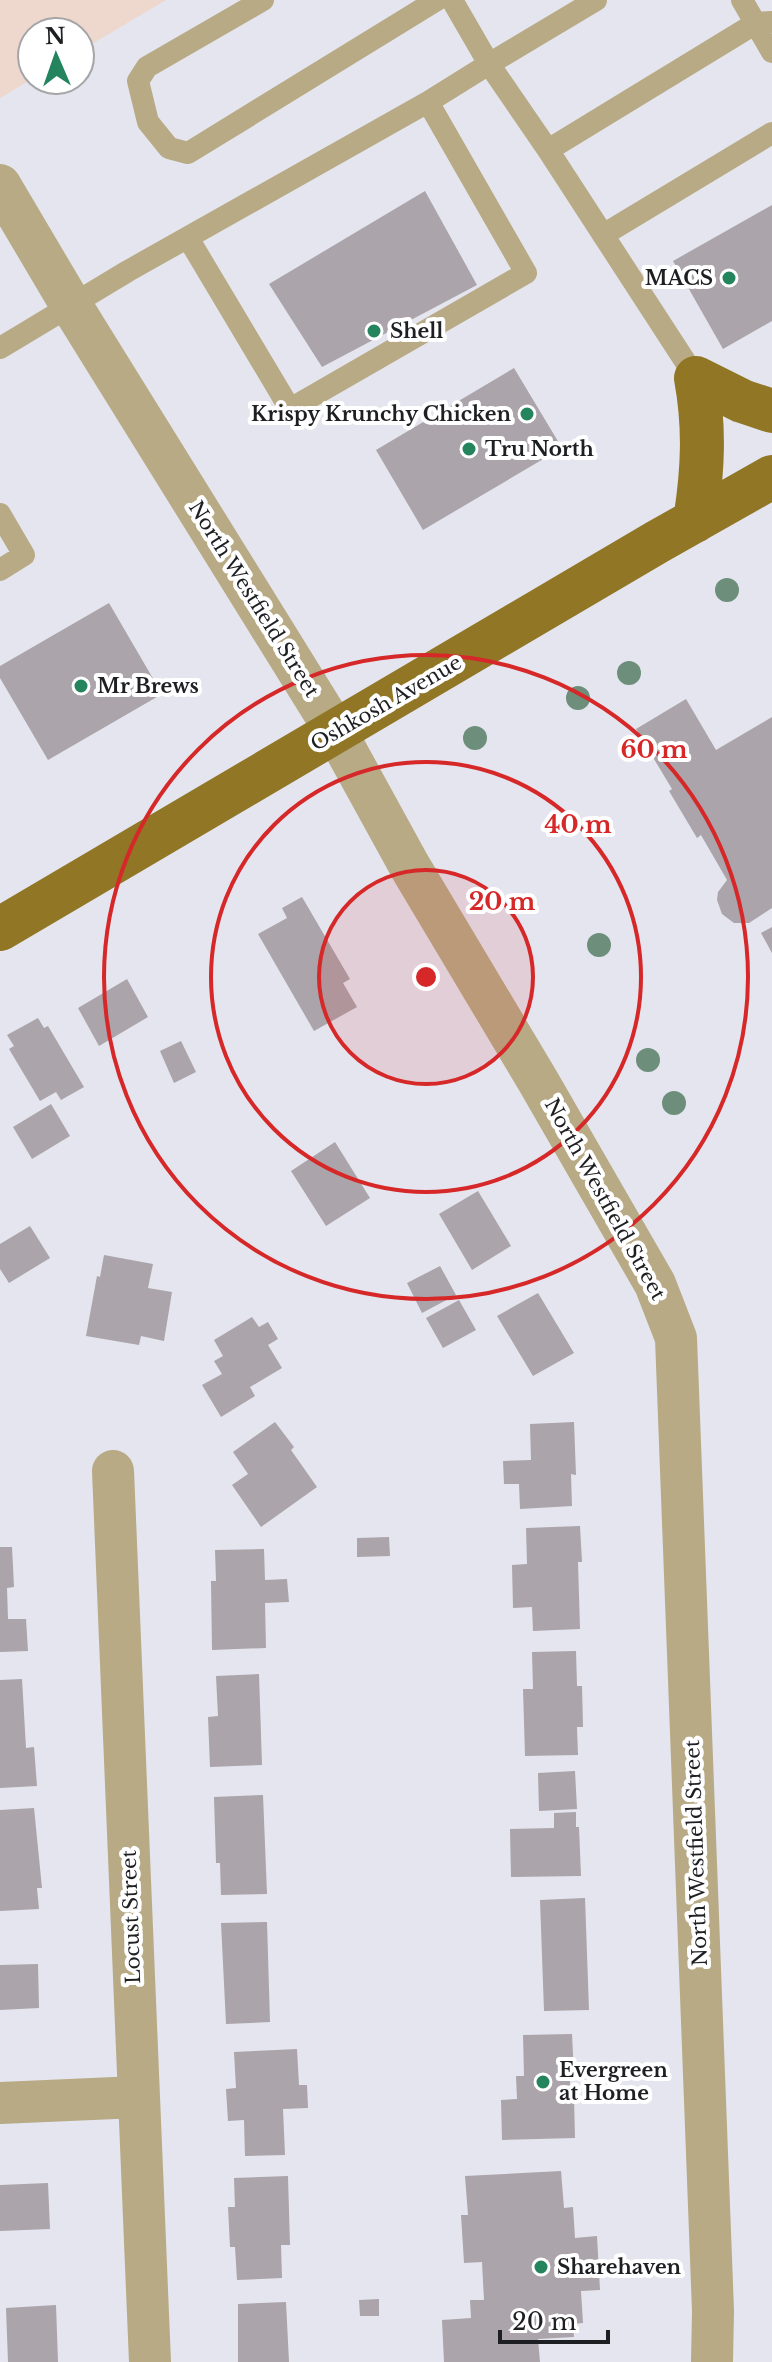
<svg xmlns="http://www.w3.org/2000/svg" width="772" height="2362" viewBox="0 0 772 2362" font-family="'Libre Baskerville',serif">
  <style>
    .commercial { fill: #eed7cc }
    .building { fill: #aba4aa }
    .lines { fill: none; stroke-linecap: round; stroke-linejoin: round }
    .service { stroke: #b7aa84; stroke-width: 22 }
    .minor { stroke: #b7aa84; stroke-width: 42 }
    .primary { stroke: #907625; stroke-width: 44 }
    .tree { fill: #6d8e7b }
    .ring { fill: none; stroke: #d62828; stroke-width: 4 }
    .poi-dot { fill: #23845d; stroke: #fff; stroke-width: 3 }
    .labels { text-anchor: middle; stroke-width: 8; stroke-linejoin: round; paint-order: stroke }
    .poi-label { font-size: 20px; font-weight: bold; fill: #1e1f22; stroke: #fff; text-anchor: start }
    .street-label { font-size: 20px; fill: #1e1f22; stroke: #fff }
    .centre { fill: #d62828; stroke: #fff; stroke-width: 4 }
    .ring-label { font-size: 24px; text-anchor: middle; font-weight: bold; fill: #d62828; stroke: #fff; stroke-width: 8; stroke-linejoin: round; paint-order: stroke }
  </style>
  <rect width="100%" height="100%" fill="#e4e5ee"/>
  <path class="commercial" d="M0 0H166L80 51V32H32V79L0 98Z"/>
  <path class="building" d="M425 191 477 285 322 367 269 284Z
    M772 205V321L723 349 673 261Z
    M514 368 562 448 423 530 376 450Z
    M109 603 162 694 48 760 0 678V666Z
    M686 699 716 750 772 717V908L749 923H734L722 914 717 900 718 892 727 880 701 835 697 838 669 791 672 789 636 729Z
    M302 897 350 979 343 983 357 1007 314 1031 258 934 287 918 282 908Z
    M772 927V953L761 933Z
    M127 979 148 1017 99 1046 78 1008Z
    M38 1018 44 1028 48 1026 84 1087 61 1100 56 1092 40 1101 9 1049 14 1046 7 1035Z
    M181 1041 196 1072 174 1083 160 1051Z
    M51 1104 70 1136 32 1159 13 1127Z
    M335 1142 370 1198 326 1226 291 1171Z
    M478 1191 511 1246 472 1270 439 1214Z
    M30 1226 50 1258 9 1283 0 1269V1244Z
    M104 1255 153 1264 148 1288 172 1292 164 1341 141 1336 139 1345 86 1336 97 1276 100 1277Z
    M440 1266 456 1295 422 1313 407 1283Z
    M538 1293 574 1353 533 1376 497 1316Z
    M459 1300 476 1330 443 1348 426 1318Z
    M252 1317 259 1327 268 1322 278 1339 268 1345 282 1368 250 1387 255 1396 221 1417 202 1385 222 1374 214 1361 223 1356 214 1340Z
    M275 1422 294 1447 291 1450 317 1487 261 1527 232 1485 248 1474 233 1452Z
    M574 1422 576 1475 571 1474 572 1506 520 1509 519 1484H504L503 1461 531 1460 530 1424Z
    M580 1526 582 1562H578L580 1629 533 1631 532 1607 513 1608 512 1565 527 1564 526 1528Z
    M389 1537 390 1556 357 1557V1538Z
    M0 1547H12L14 1587 7 1588 8 1619H26L28 1651 0 1652Z
    M264 1549 265 1580 287 1579 289 1602 265 1603 266 1648 212 1650 211 1581H216L215 1550Z
    M576 1651 577 1686H582L583 1727H577L578 1755 525 1756 523 1689H533L532 1652Z
    M259 1674 262 1765 210 1767 208 1717 218 1716 216 1676Z
    M22 1679 26 1748 34 1747 37 1786 0 1788V1680Z
    M575 1771 577 1809 539 1811 538 1773Z
    M263 1795 267 1894 221 1895 220 1863H216L214 1797Z
    M34 1808 42 1888H37L39 1909 0 1911V1810Z
    M576 1812V1827H579L581 1876 511 1877 510 1829 554 1828V1813Z
    M585 1898 589 2010 544 2011 540 1900Z
    M267 1922 270 2022 226 2024 221 1923Z
    M38 1964 39 2008 0 2010V1965Z
    M572 2034 574 2076H570V2098H574L575 2138 502 2140 501 2100 517 2099 516 2076H524L523 2035Z
    M297 2049 299 2085H307L308 2108 283 2109 285 2155 245 2156 244 2120 228 2121 226 2089 236 2088 234 2052Z
    M561 2171 564 2208 573 2207 575 2238 597 2236 600 2290 581 2291 583 2323 573 2324 574 2337 538 2339 540 2362H444L442 2320 471 2318 470 2300H484L482 2262 464 2263 461 2215H468L465 2176Z
    M288 2176 290 2245H281L282 2278 237 2280 235 2247H230L228 2207H235L234 2178Z
    M48 2183 50 2229 0 2231V2185Z
    M379 2299V2316H360L359 2300Z
    M286 2302 289 2362H238V2304Z
    M56 2305 58 2362H8L6 2308Z"/>
  <g class="lines">
    <path class="service" d="M263 0 147 67 138 81 148 122 169 148 188 153 437 0
      M452 0 489 64 596 0
      M742 0 772 52
      M428 102 489 64 548 150 696 378
      M548 150 756 23 772 22
      M603 235 772 133
      M0 348 128 271 428 102 526 273 290 409 188 238
      M0 514 24 555 0 570"/>
    <path class="minor" d="M0 185 71 305 336 732 409 865 538 1081 655 1284 676 1338 713 2311 712 2362
      M113 1471 150 2362
      M0 2103 138 2097"/>
    <path class="primary" d="M695 521C703 471 705 427 696 378L742 401 772 411
      M0 929 657 542 772 477"/>
  </g>
  <g class="tree">
    <circle cx="727" cy="590" r="12"/>
    <circle cx="629" cy="673" r="12"/>
    <circle cx="578" cy="698" r="12"/>
    <circle cx="475" cy="738" r="12"/>
    <circle cx="599" cy="945" r="12"/>
    <circle cx="648" cy="1060" r="12"/>
    <circle cx="674" cy="1103" r="12"/>
  </g>
  <circle cx="426" cy="977" r="107" fill="#d62828" fill-opacity=".12"/>
  <g class="ring">
    <circle cx="426" cy="977" r="107"/>
    <circle cx="426" cy="977" r="215"/>
    <circle cx="426" cy="977" r="322"/>
  </g>
  <g class="poi-dot">
    <circle cx="729" cy="278" r="8"/>
    <circle cx="374" cy="331" r="8"/>
    <circle cx="527" cy="414" r="8"/>
    <circle cx="469" cy="449" r="8"/>
    <circle cx="81" cy="686" r="8"/>
    <circle cx="543" cy="2082" r="8"/>
    <circle cx="541" cy="2267" r="8"/>
  </g>
  <g class="labels">
    <g class="poi-label">
      <text x="713" y="285" text-anchor="end">MACS</text>
      <text x="390" y="338">Shell</text>
      <text x="511" y="421" text-anchor="end">Krispy Krunchy Chicken</text>
      <text x="485" y="456">Tru North</text>
      <text x="97" y="693">Mr Brews</text>
      <text x="559" y="2077">Evergreen<tspan x="559" dy="23">at Home</tspan></text>
      <text x="557" y="2274">Sharehaven</text>
    </g>
    <g class="street-label">
      <text transform="translate(254 599) rotate(58)" y="7">North Westfield Street</text>
      <text transform="translate(386 703) rotate(-30)" y="7">Oshkosh Avenue</text>
      <text transform="translate(605 1199) rotate(61)" y="7">North Westfield Street</text>
      <text transform="translate(696 1853) rotate(-92)" y="7">North Westfield Street</text>
      <text transform="translate(131 1917) rotate(-92)" y="7">Locust Street</text>
    </g>
  </g>
  <circle cx="426" cy="977" r="12" class="centre"/>
  <g class="ring-label">
    <text x="654" y="758">60 m</text>
    <text x="578" y="833">40 m</text>
    <text x="502" y="910">20 m</text>
  </g>
  <g transform="translate(56 56) rotate(358)"><circle r="38" fill="#ffffff" stroke="#a5a5a7" stroke-width="2"/>
  <path d="M0-6L14 30L0 20L-14 30Z" fill="#23845d"/>
  <text y="-12" font-size="22" font-weight="bold" text-anchor="middle" fill="#1e1f22">N</text>
  </g>
  <path d="M500 2330v12h108v-12" fill="none" stroke="#1e1f22" stroke-width="4"/>
  <text x="512" y="2330" font-size="24" fill="#1e1f22" stroke="#ffffff" stroke-width="6" paint-order="stroke">20 m</text>
</svg>
